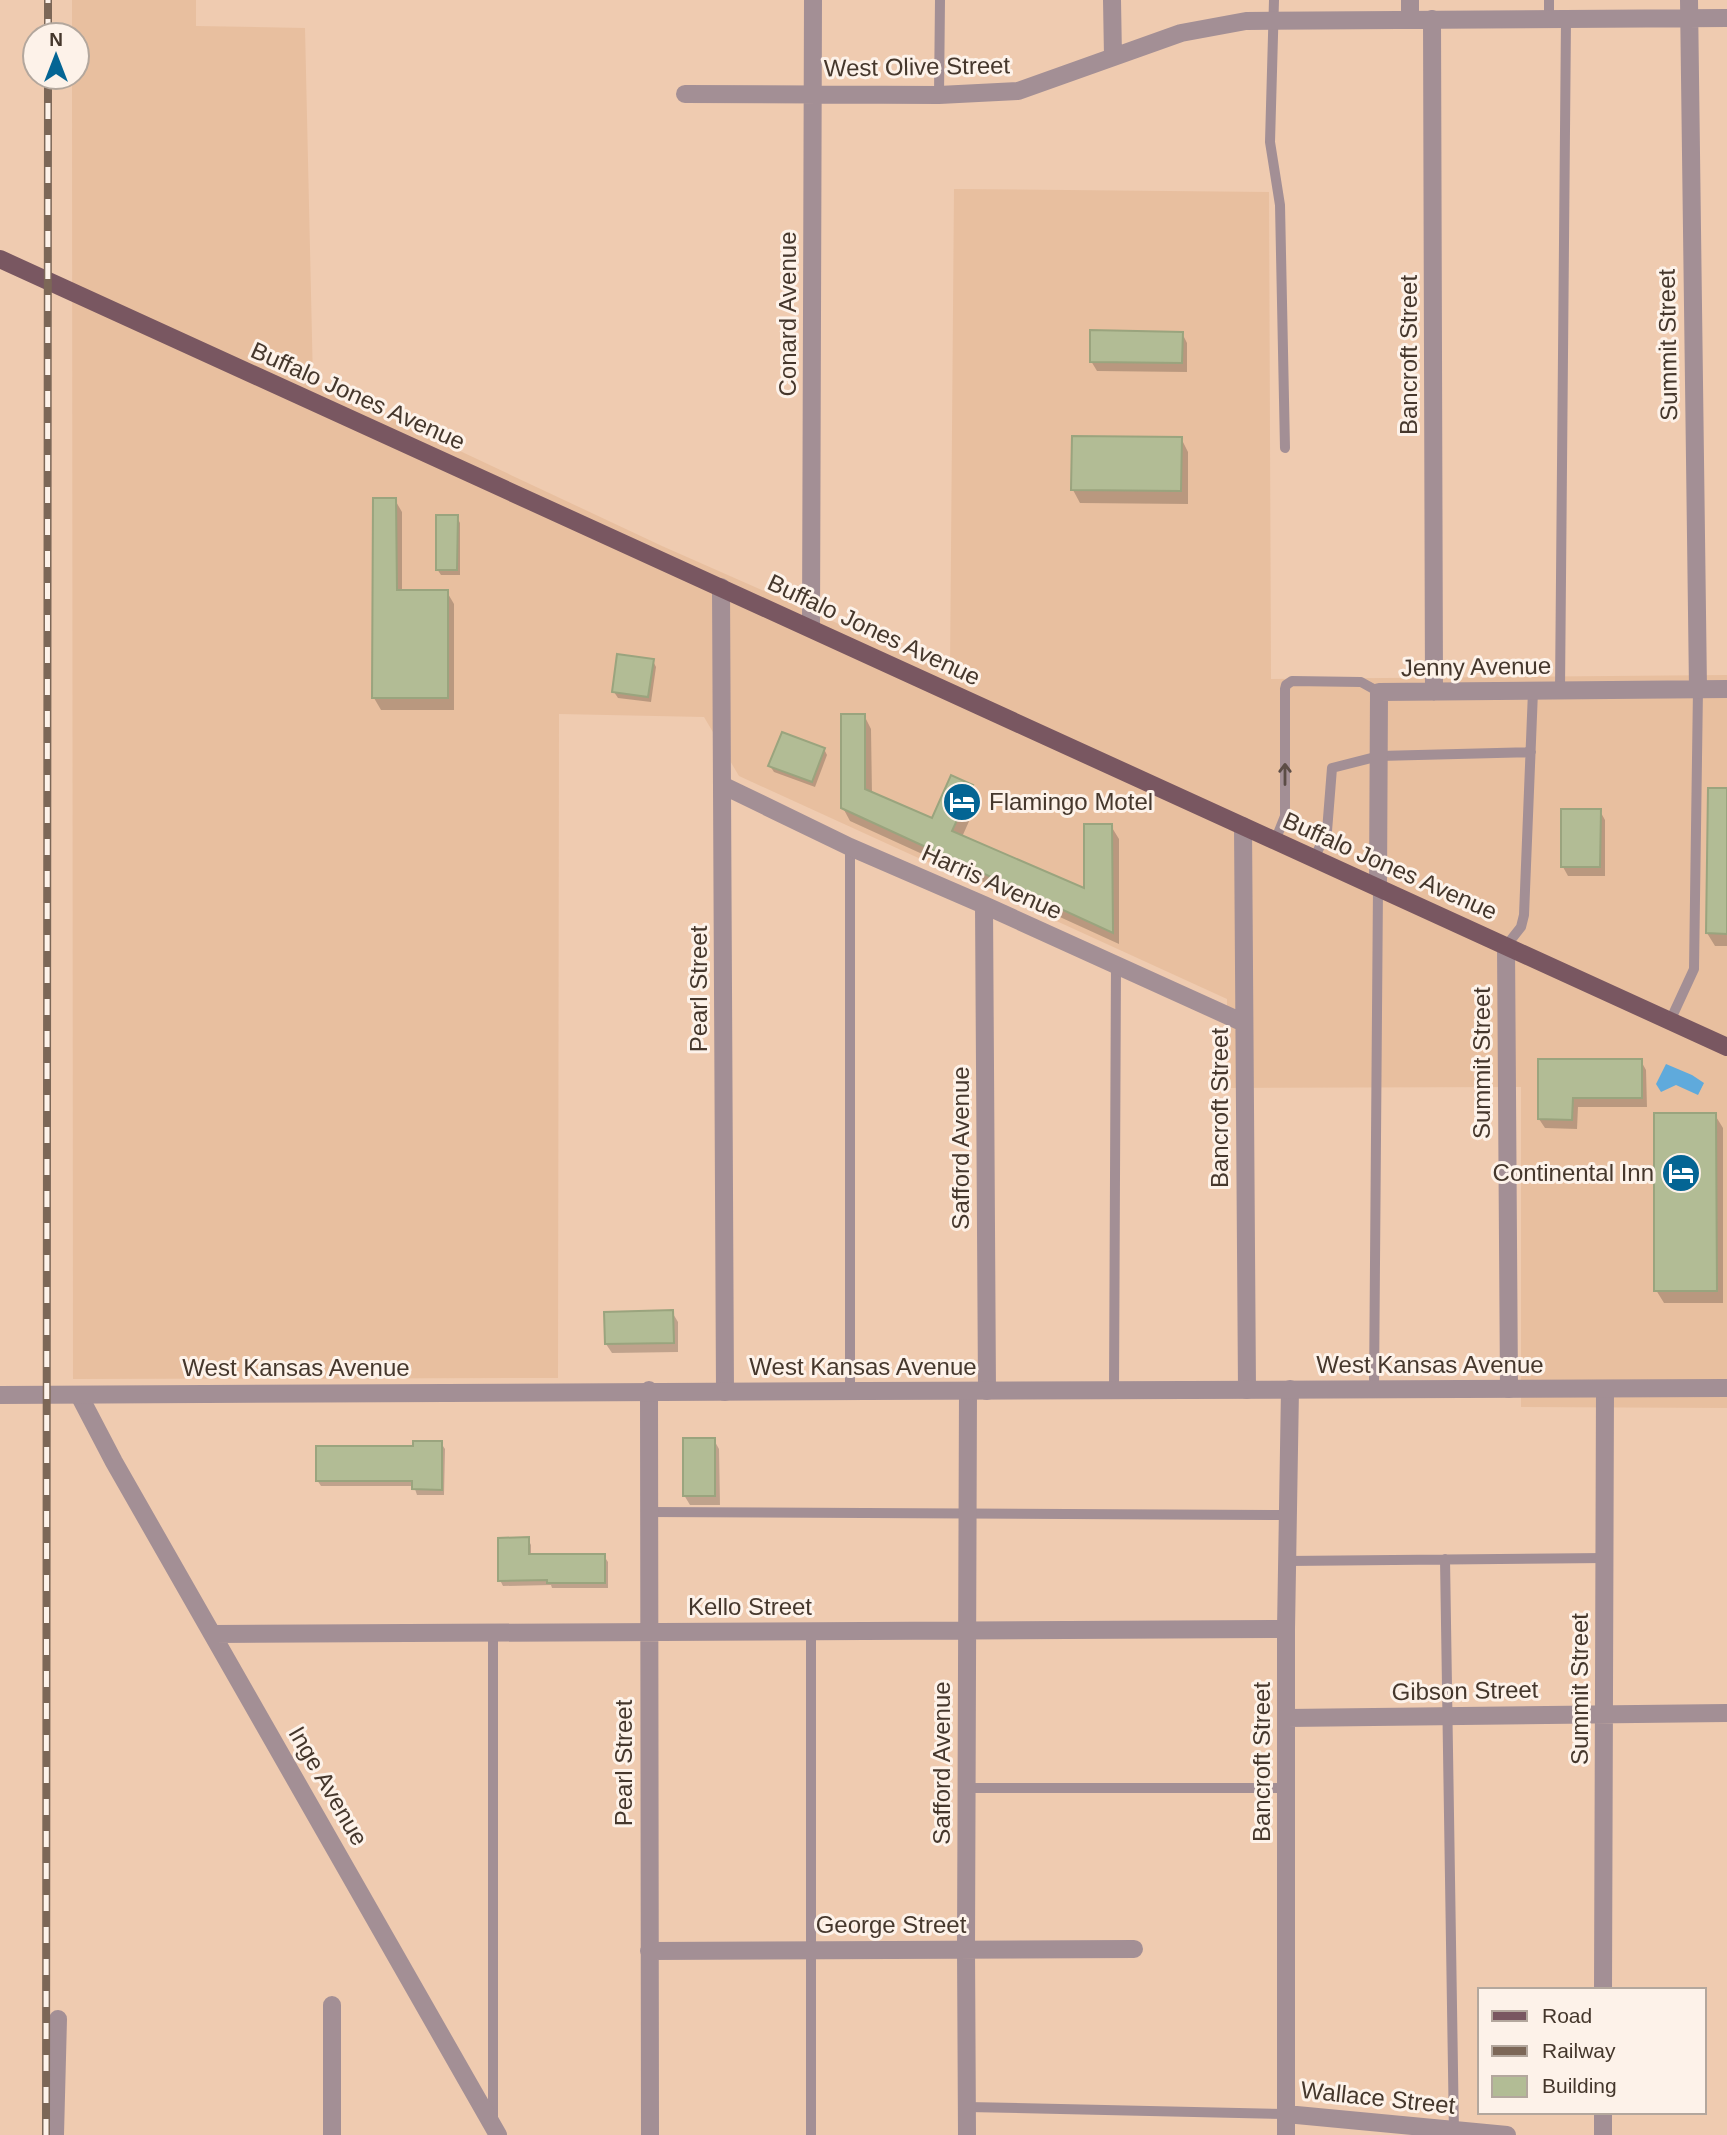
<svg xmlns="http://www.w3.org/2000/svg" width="1727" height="2135" viewBox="0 0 1727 2135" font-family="Helvetica,sans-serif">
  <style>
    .built { fill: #e8bf9f }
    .water { fill: #5faadc }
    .shadow { fill: #0003 }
    .building { fill: #b2bc95; stroke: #9aa47e; stroke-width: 2 }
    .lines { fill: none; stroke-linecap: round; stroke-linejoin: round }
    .service { stroke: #a38f95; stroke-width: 10 }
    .minor { stroke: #a38f95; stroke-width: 18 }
    .tertiary { stroke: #a38f95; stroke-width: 18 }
    .primary { stroke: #795761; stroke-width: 18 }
    .rail-casing { stroke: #7c6757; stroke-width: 8 }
    .rail { stroke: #fdf2e9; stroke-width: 5; stroke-dasharray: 16; stroke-linecap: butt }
    .oneway { stroke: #5c4d46 }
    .labels { text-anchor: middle; stroke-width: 6; stroke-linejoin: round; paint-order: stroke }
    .street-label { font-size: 24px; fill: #45372c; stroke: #fdf2e9 }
    .poi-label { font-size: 24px; fill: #45372c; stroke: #fdf2e9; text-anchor: start }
  </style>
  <rect width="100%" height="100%" fill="#efcbb0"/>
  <path class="built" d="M72 0H196V26L305 28 313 382 662 546 950 673 954 189 1269 192 1271 679 1727 675V1408L1521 1407V1087L1226 1088 1227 999 739 776 704 717 559 714 558 1378 73 1379 72 77H77V35H72Z"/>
  <path class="water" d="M1666 1064 1692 1075 1704 1083 1698 1095 1676 1085 1661 1092 1656 1084Z"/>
  <path class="shadow" d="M1182 333 1187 343V372L1097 371 1091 361Z
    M1073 437 1181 438 1188 452V504L1080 503 1073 490Z
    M395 500 402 512V592H447L454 604V710H381L374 698Z
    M457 517 460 523V575H441L437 569Z
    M653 661 656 667 651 702 618 698 614 692Z
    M864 715 871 729 872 794 933 820 971 786 979 799 962 837 1086 890 1111 826 1119 839V944L850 821 843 808Z
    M824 749 827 755 815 787 774 772 770 766Z
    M1727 790V946H1715L1707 933Z
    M1600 811 1605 820V876H1568L1563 867Z
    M1540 1061H1641L1646 1070 1647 1107H1578L1577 1129 1545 1128 1539 1119Z
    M1715 1115 1723 1128V1303H1664L1656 1290Z
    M672 1312 678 1322V1352L612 1353 606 1344Z
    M714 1440 719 1449 720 1505H690L684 1495Z
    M441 1443 445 1449 444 1495H417L414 1486H321L317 1480 415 1448Z
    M528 1539 531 1545V1556H604L608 1562V1588H552L551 1585 503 1586 500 1580Z"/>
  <path class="building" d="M1090 330 1183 332 1182 363 1090 362Z
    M1072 436 1182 437 1181 491 1071 490Z
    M373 498H396L397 590H448V698H372Z
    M436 515H458L457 570H436Z
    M617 654 654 659 648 697 612 692Z
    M841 714H865V789L932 818 951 775 973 785 952 831 1084 888V824H1112L1113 933 841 808Z
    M782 732 825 748 812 782 768 766Z
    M1708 788H1727V934L1706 933Z
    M1561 809H1601L1600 867H1561Z
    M1538 1059H1642V1098H1573L1572 1120 1538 1119Z
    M1654 1113H1716L1717 1291H1654Z
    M673 1310 674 1343 605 1344 604 1312Z
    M683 1438H715V1496H683Z
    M413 1441H442V1490L412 1489V1481H316V1446H413Z
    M529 1537V1554H605V1583H547V1580L498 1581V1538Z"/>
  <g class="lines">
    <path class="service" d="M1274 0 1270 142 1280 205 1285 448
      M1549 19V0
      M939 95 940 0
      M1560 690 1566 19
      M1275 841 1285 816V689L1286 685 1292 681 1361 682 1379 692
      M850 847V1392
      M1314 859 1327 831 1332 768 1379 756 1531 752
      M1506 946 1521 927 1524 915 1533 691
      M1670 1021 1694 969 1698 689
      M1374 1389 1378 887
      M1114 1390 1116 964
      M649 1512 1288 1515
      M1445 1559 1454 2134
      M1287 1561 1605 1558
      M493 1632V2119
      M811 1632V2135
      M967 1788H1287
      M967 2107 1286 2114"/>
    <path class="minor" d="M1112 0 1113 57
      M1689 0 1698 689
      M1410 19V0
      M1432 19 1434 692
      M685 94 939 95 1018 91 1181 33 1246 21 1727 18
      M721 587 725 1392
      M811 628 813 0
      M722 785 850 847 984 905 1244 1023
      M1243 826 1247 1390
      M1378 887 1379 692 1727 689
      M984 905 987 1391
      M1506 946 1509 1389
      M649 1390 650 2135
      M79 1395 114 1462 498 2135
      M213 1634C571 1632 929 1633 1286 1629
      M1287 1718 1727 1713
      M649 1951 1134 1949
      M1603 1990 1605 1389
      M332 2005V2135
      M1286 2114 1507 2135
      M55 2135 58 2019
      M967 2135 966 1949 968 1391
      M1286 2135V1629L1290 1389
      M1603 2135V2112"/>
    <path class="tertiary" d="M0 1395C576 1392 1151 1390 1727 1388"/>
    <path class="primary" d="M0 259 1727 1047"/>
    <defs>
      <path id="rail" d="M48 35V0
        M46 2135 48 77"/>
    </defs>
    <use href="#rail" class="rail-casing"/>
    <use href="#rail" class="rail"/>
  </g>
  <defs><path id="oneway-shaft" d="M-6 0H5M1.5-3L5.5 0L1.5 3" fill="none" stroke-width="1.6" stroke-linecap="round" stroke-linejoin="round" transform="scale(1.75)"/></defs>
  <use class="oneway" href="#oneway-shaft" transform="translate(1285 774) rotate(-90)"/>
  <defs>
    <symbol id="hotel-disc" viewBox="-11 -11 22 22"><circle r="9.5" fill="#046594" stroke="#fdf2e9"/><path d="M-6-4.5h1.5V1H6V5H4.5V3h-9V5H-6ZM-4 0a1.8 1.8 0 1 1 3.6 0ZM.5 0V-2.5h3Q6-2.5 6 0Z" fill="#fff"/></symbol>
  </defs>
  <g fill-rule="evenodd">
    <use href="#hotel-disc" x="940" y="780" width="44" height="44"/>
    <use href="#hotel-disc" x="1659" y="1151" width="44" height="44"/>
  </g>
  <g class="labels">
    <g class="street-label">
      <text transform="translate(917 67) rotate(-1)" y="8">West Olive Street</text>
      <text transform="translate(788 314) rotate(-90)" y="8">Conard Avenue</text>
      <text transform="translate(1668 345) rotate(-91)" y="8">Summit Street</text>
      <text transform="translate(1409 355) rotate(-90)" y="8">Bancroft Street</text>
      <text transform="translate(358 396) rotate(24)" y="8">Buffalo Jones Avenue</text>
      <text transform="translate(874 630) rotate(25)" y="8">Buffalo Jones Avenue</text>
      <text transform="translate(1476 667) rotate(-1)" y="8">Jenny Avenue</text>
      <text transform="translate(1390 866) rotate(24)" y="8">Buffalo Jones Avenue</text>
      <text transform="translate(992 882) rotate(24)" y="8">Harris Avenue</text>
      <text transform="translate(699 989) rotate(-90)" y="8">Pearl Street</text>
      <text transform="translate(1482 1063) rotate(-90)" y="8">Summit Street</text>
      <text transform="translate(1220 1108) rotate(-90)" y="8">Bancroft Street</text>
      <text transform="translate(961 1148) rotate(-90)" y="8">Safford Avenue</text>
      <text x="1430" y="1373">West Kansas Avenue</text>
      <text x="863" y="1375">West Kansas Avenue</text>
      <text x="296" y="1376">West Kansas Avenue</text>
      <text x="750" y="1615">Kello Street</text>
      <text transform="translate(1580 1689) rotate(-90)" y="8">Summit Street</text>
      <text transform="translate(1465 1691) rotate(-1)" y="8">Gibson Street</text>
      <text transform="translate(1262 1762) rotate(-90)" y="8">Bancroft Street</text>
      <text transform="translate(624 1763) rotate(-90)" y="8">Pearl Street</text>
      <text transform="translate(942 1763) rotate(-90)" y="8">Safford Avenue</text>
      <text transform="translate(328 1786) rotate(60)" y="8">Inge Avenue</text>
      <text x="891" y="1933">George Street</text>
      <text transform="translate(1378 2098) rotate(6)" y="8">Wallace Street</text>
    </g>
    <g class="poi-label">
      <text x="989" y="810">Flamingo Motel</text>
      <text x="1654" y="1181" text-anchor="end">Continental Inn</text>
    </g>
  </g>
  <rect x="1478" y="1988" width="228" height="126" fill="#fdf2e9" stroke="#b3a79d" stroke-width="2"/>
  <rect x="1492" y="2011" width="35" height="10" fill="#795761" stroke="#b3a79d" stroke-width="2"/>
  <text x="1542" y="2023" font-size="21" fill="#45372c">Road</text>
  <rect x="1492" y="2046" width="35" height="10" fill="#7c6757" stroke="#b3a79d" stroke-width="2"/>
  <text x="1542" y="2058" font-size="21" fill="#45372c">Railway</text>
  <rect x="1492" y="2076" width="35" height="21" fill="#b2bc95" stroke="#b3a79d" stroke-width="2"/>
  <text x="1542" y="2093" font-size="21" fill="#45372c">Building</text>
  <g transform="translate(56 56)"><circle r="33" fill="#fdf2e9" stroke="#b3a79d" stroke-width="2"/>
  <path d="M0-5L12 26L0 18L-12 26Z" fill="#046594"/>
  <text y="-10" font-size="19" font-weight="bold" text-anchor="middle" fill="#45372c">N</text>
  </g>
</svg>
